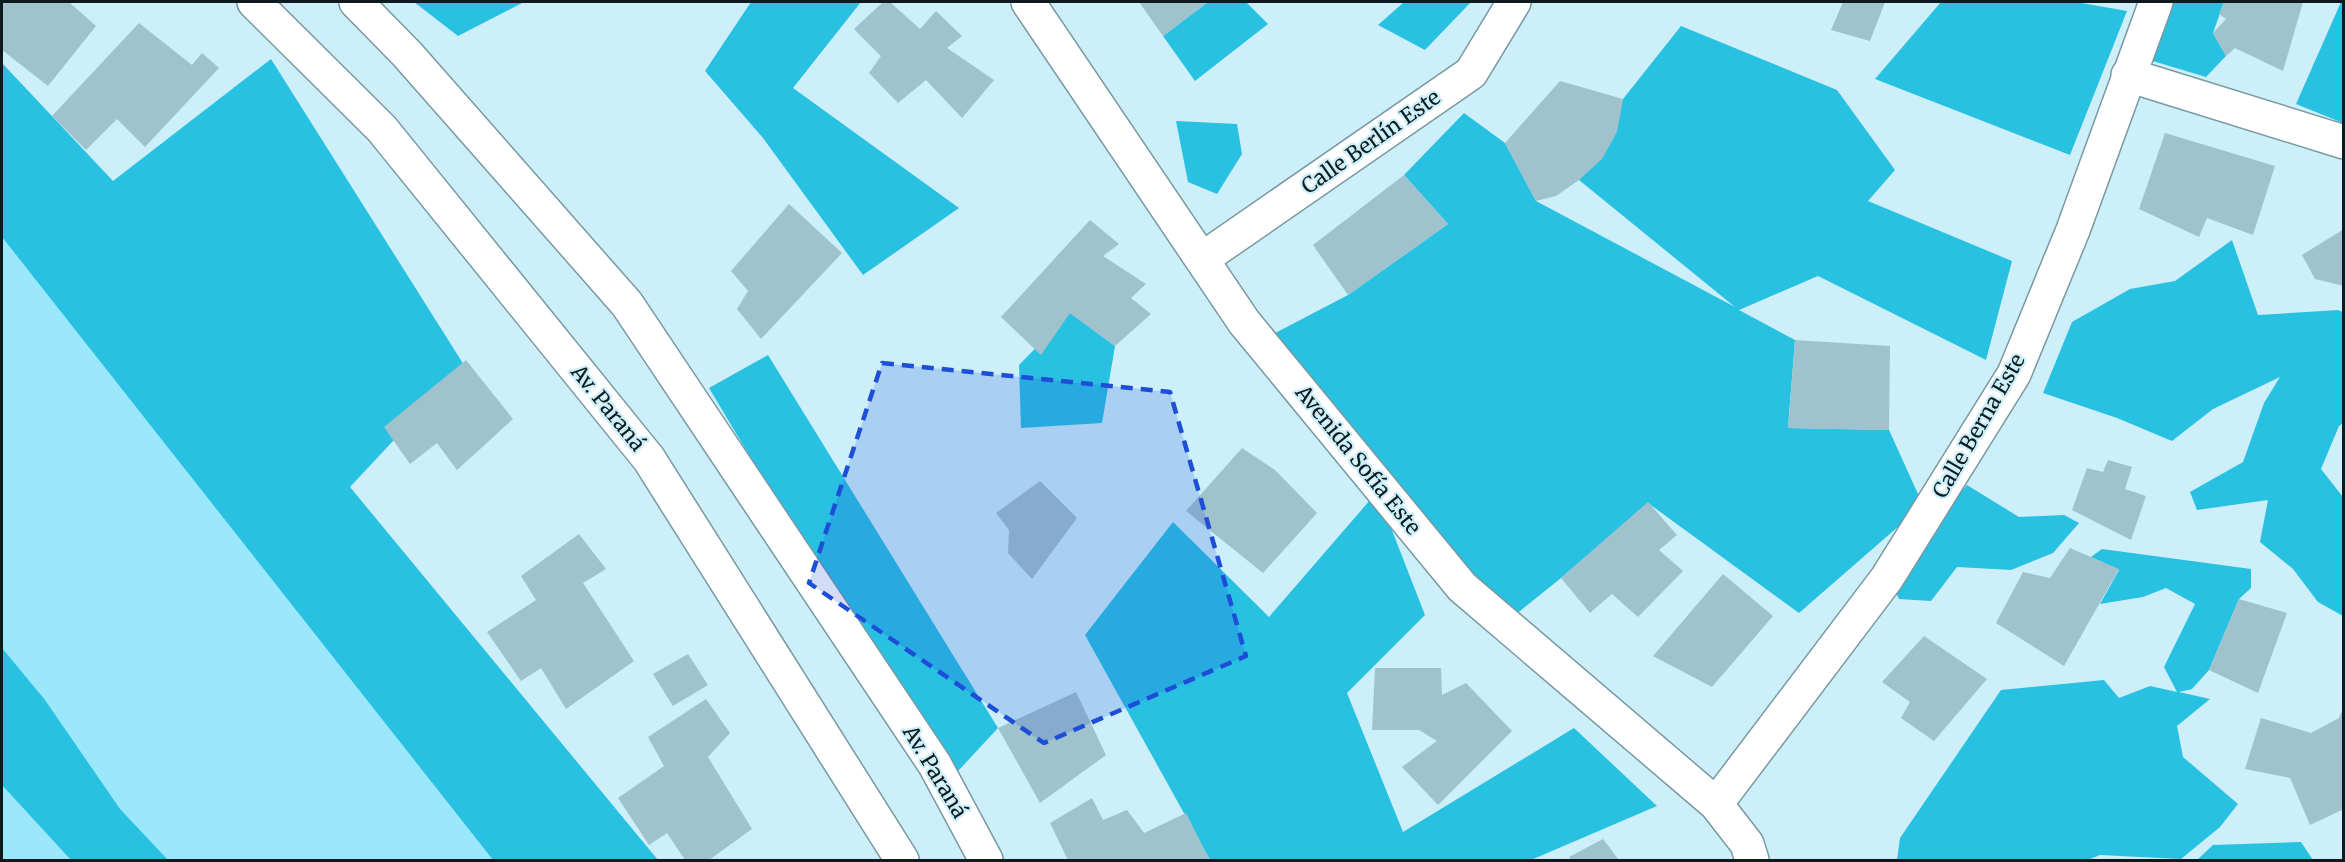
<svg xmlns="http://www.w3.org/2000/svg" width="2345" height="862" viewBox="0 0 2345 862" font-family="Merriweather,serif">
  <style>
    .green { fill: #9be7fb }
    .forest { fill: #29c1e2 }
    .building { fill: #a0c2cc }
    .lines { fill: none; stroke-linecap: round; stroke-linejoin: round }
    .minor-casing { stroke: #7899a2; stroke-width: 36 }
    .tertiary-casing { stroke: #7899a2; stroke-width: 36 }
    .minor { stroke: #fff; stroke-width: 33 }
    .tertiary { stroke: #fff; stroke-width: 33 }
    .marked { fill: #1d4ed8; fill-opacity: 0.2; stroke: #1d4ed8; stroke-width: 4.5; stroke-dasharray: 12 8; stroke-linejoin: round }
    .labels { text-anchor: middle; stroke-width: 4.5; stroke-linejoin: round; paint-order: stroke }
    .street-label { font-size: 21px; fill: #0e1b1e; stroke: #cceff9 }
  </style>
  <rect width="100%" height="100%" fill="#cceff9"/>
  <path class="green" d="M2 237 493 860H2Z"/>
  <path class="forest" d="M414 2H524L458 36Z
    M751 2H861L793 88 959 208 863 275 763 138 705 71Z
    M1208 2H1246L1268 24 1195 81 1163 36Z
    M1404 2H1471L1425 50 1378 25Z
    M1941 2H2076L2127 11 2070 155 1875 79Z
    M2172 2H2224L2213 33 2226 56 2206 77 2146 59Z
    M2341 2H2344L2343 123 2296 104Z
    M1681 26 1837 90 1895 170 1868 201 2012 261 1986 360 1818 276 1739 310 1795 340 1788 428 1889 430 1923 505 1799 613 1648 503 1561 578 1505 623 1262 340 1348 295 1448 224 1404 175 1464 113 1505 143 1536 201 1735 307 1579 180 1623 99Z
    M271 59 464 365 350 487 658 860H493L2 237V63L113 181Z
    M1176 121 1237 124 1242 154 1217 194 1188 182Z
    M2232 240 2258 315 2338 310 2343 312V423L2339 426 2321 469 2343 497V616L2318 602 2293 569 2260 542 2268 500 2197 510 2190 492 2243 462 2264 403 2280 377 2213 409 2172 441 2117 418 2043 393 2072 322 2130 289 2175 281Z
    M1070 313 1115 346 1102 423 1021 428 1019 365Z
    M768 355 998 728 946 784 709 388Z
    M1967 485 2019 517 2064 515 2079 523 2053 553 2011 570 1957 567 1931 601 1899 599 1890 580 1922 537Z
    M1377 492 1425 615 1347 693 1403 832 1574 728 1657 806 1531 860H1210L1085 635 1173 522 1269 617Z
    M2102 549 2251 569V588L2239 599 2209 670 2192 689 2179 692 2210 699 2177 726 2183 757 2238 804 2220 827 2181 859 2100 855 2088 860H1897L1900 838 2001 690 2104 680 2119 698 2150 686 2177 692 2164 667 2195 604 2166 588 2143 597 2100 604 2119 570 2091 557Z
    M2 648 45 700 120 809 168 860H71L2 785Z
    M2301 842 2313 860H2197L2213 845Z"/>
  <path class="building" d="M4 2H69L96 26 48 86 2 50V5Z
    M883 2H890L920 29 936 11 962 36 947 48 994 80 962 118 926 80 898 103 869 73 881 56 854 29Z
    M1139 2H1208L1163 36Z
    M1843 2H1885L1870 41 1831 30Z
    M2224 2H2303L2283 71 2235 48 2226 56 2213 33 2226 19 2219 14Z
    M139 23 192 65 202 53 219 68 145 147 117 119 86 150 52 116Z
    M1560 81 1623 99 1617 132 1602 159 1579 180 1556 196 1536 201 1505 143Z
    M2165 133 2275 166 2253 235 2207 218 2199 237 2139 209Z
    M1404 175 1448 224 1348 295 1313 245Z
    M789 204 842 253 761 339 737 309 748 291 731 271Z
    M1090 220 1119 244 1103 256 1146 284 1131 298 1151 314 1115 346 1070 313 1041 355 1001 317Z
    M2344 229V286L2315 279 2302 255Z
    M1795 340 1890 346 1889 430 1788 428Z
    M466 360 513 419 457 470 437 443 410 464 384 427Z
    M1242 448 1275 470 1317 513 1263 573 1186 511Z
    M2108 460 2132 467 2125 489 2146 496 2131 540 2072 510 2087 468 2103 472Z
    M1040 481 1077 518 1032 579 1008 553 1009 530 996 513Z
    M1648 502 1677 535 1659 550 1683 571 1638 617 1612 594 1590 613 1561 578Z
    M579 534 606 569 583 583 634 661 566 709 541 668 521 681 487 632 536 600 521 576Z
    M2070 548 2119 569 2064 666 1996 623 2023 572 2050 578Z
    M1723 574 1773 616 1712 687 1653 656Z
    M2239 599 2287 613 2258 693 2209 670Z
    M1924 636 1987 679 1934 741 1901 718 1910 702 1882 682Z
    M688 654 708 685 673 706 653 674Z
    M1375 668H1441L1442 695 1466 683 1512 731 1438 805 1402 767 1437 741 1419 730H1372Z
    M1076 692 1106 755 1040 803 998 728Z
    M706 699 730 733 708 757 752 829 709 860H685L667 833 649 845 618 798 664 766 648 737Z
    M2344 706V809L2310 825 2290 778 2245 769 2261 718 2311 733 2339 718Z
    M1092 798 1103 820 1127 810 1144 833 1186 813 1209 859 1068 860 1050 823Z
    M1603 839 1619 860H1571L1569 857Z"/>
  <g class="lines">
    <defs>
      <path id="minor" d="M1028 2 1244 322 1462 587 1716 804 1747 844 1752 860
        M2128 75 2344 142
        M1202 259 1471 73 1514 2
        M1716 804 1887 578 2014 374 2073 230 2156 2"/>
      <path id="tertiary" d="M254 2 382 129 649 459 902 860
        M356 2 407 54 627 304 935 765 986 860"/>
    </defs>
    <use href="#minor" class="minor-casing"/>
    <use href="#tertiary" class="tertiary-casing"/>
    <use href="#minor" class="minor"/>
    <use href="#tertiary" class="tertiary"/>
  </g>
  <path class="marked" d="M882 363 1170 392 1246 656 1044 743 809 583Z"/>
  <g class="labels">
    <g class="street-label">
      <text transform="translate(1371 142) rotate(-35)" y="7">Calle Berlín Este</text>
      <text transform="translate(608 408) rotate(51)" y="7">Av. Paraná</text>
      <text transform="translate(1979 426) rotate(-60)" y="7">Calle Berna Este</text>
      <text transform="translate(1358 460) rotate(51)" y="7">Avenida Sofía Este</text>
      <text transform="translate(935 772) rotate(59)" y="7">Av. Paraná</text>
    </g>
  </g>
  <rect width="2345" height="862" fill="none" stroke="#0e1b1e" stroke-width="6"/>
</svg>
